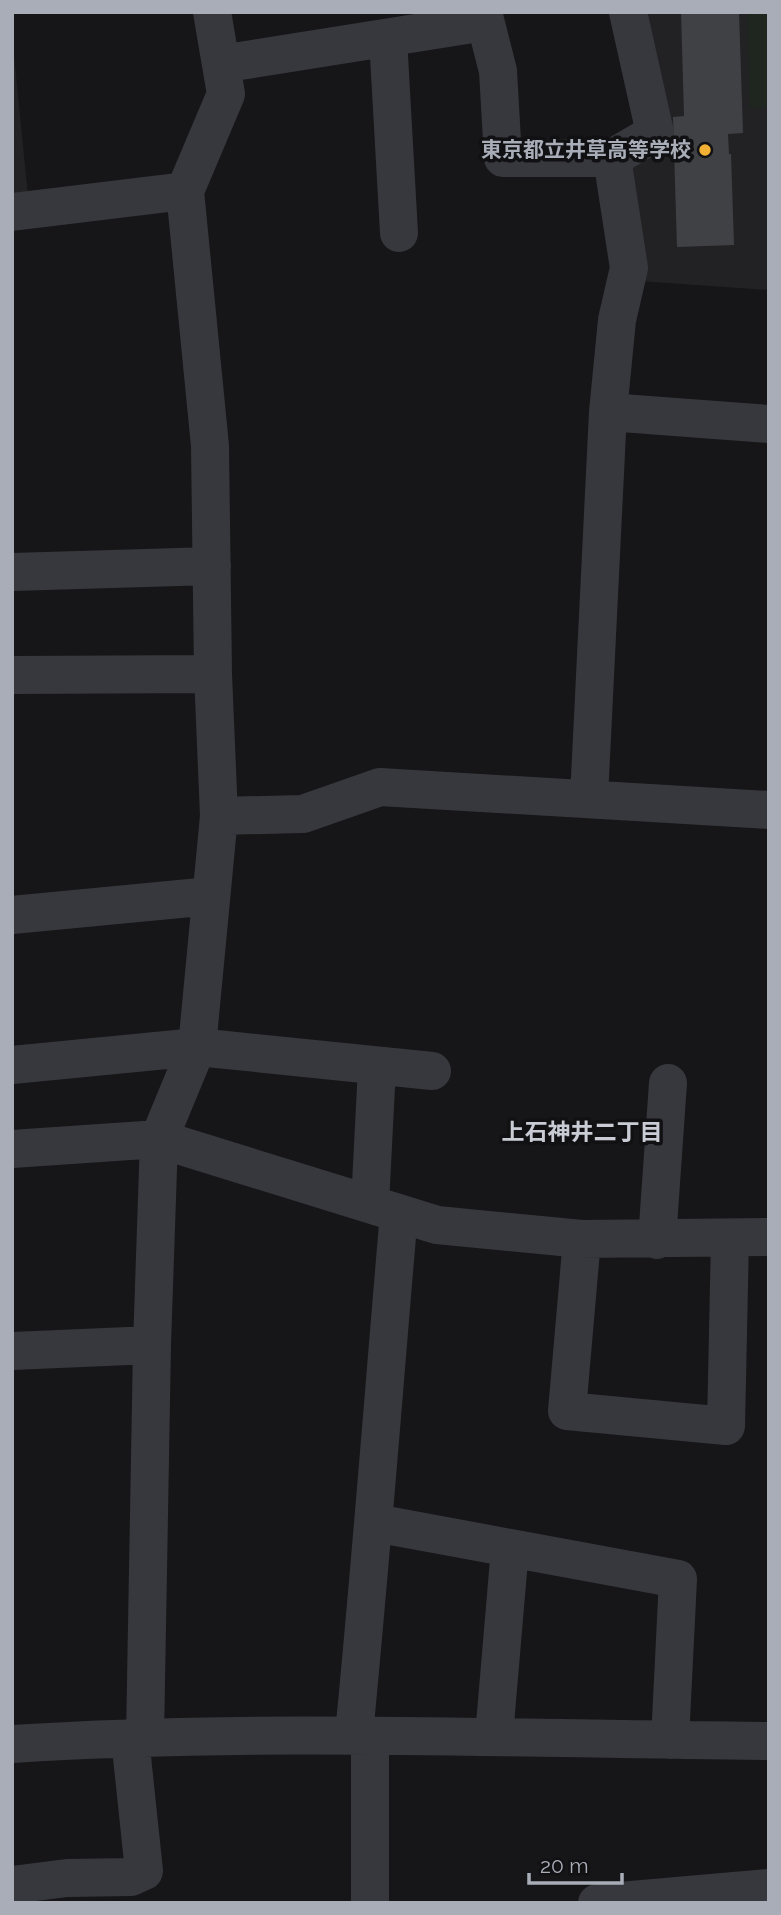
<svg xmlns="http://www.w3.org/2000/svg" width="781" height="1915" viewBox="0 0 781 1915" font-family="Raleway,'Noto Sans JP',sans-serif">
  <style>
    .built { fill: #222225 }
    .green { fill: #1e261f }
    .building { fill: #404145 }
    .lines { fill: none; stroke-linecap: round; stroke-linejoin: round }
    .minor { stroke: #37383d; stroke-width: 38 }
    .poi-dot { fill: #f2b134; stroke: #111113; stroke-width: 2.5 }
    .labels { text-anchor: middle; stroke-width: 7; stroke-linejoin: round; paint-order: stroke }
    .poi-label { font-size: 21px; font-weight: bold; fill: #a8adb8; stroke: #111113; text-anchor: end }
    .neighbourhood-label { font-size: 23px; font-weight: bold; fill: #c9ccd4; stroke: #111113 }
  </style>
  <rect width="100%" height="100%" fill="#161618"/>
  <path class="built" d="M634 12H769V290L639 281 623 159 661 140Z
    M12 35 28 196 12 198Z"/>
  <path class="green" d="M747 12H769V108H750Z"/>
  <path class="building" d="M681 12H739L743 133 728 134 729 154H731L734 245 677 247 673 117 684 116Z"/>
  <g class="lines">
    <path class="minor" d="M483 12 498 71 503 158H612
      M388 38 399 233
      M221 64 485 22
      M12 212 185 191
      M608 412 769 424
      M12 572 212 566
      M12 675 213 674
      M589 798 608 412 617 320 629 268 612 158 655 133 628 12
      M219 816 303 814 380 787 769 810
      M12 915 211 896
      M12 1065 197 1047 432 1071
      M12 1149 159 1139 437 1225 582 1239 769 1237
      M370 1204 377 1067
      M582 1239 567 1411 726 1426 730 1238
      M657 1240 668 1083
      M12 1351 152 1345
      M375 1523 678 1579 670 1740
      M354 1734C371 1561 384 1387 399 1213
      M370 1735V1903
      M494 1736 510 1548
      M145 1738 152 1345 159 1139 197 1047 219 816 213 674 210 446 185 191 226 94 212 12
      M12 1744C264 1728 516 1739 769 1741
      M12 1885 67 1878 131 1877 144 1871 130 1738
      M597 1903 769 1888"/>
  </g>
  <circle class="poi-dot" cx="705" cy="150" r="7"/>
  <g class="labels">
    <g class="poi-label">
      <text x="691" y="157">東京都立井草高等学校</text>
    </g>
    <g class="neighbourhood-label">
      <text x="582" y="1140">上石神井二丁目</text>
    </g>
  </g>
  <rect width="781" height="1915" fill="none" stroke="#a8adb8" stroke-width="28"/>
  <path d="M529 1873v10h93v-10" fill="none" stroke="#a8adb8" stroke-width="3.5"/>
  <text x="540" y="1873" font-size="21" fill="#a8adb8" stroke="#111113" stroke-width="5" paint-order="stroke">20 m</text>
</svg>
